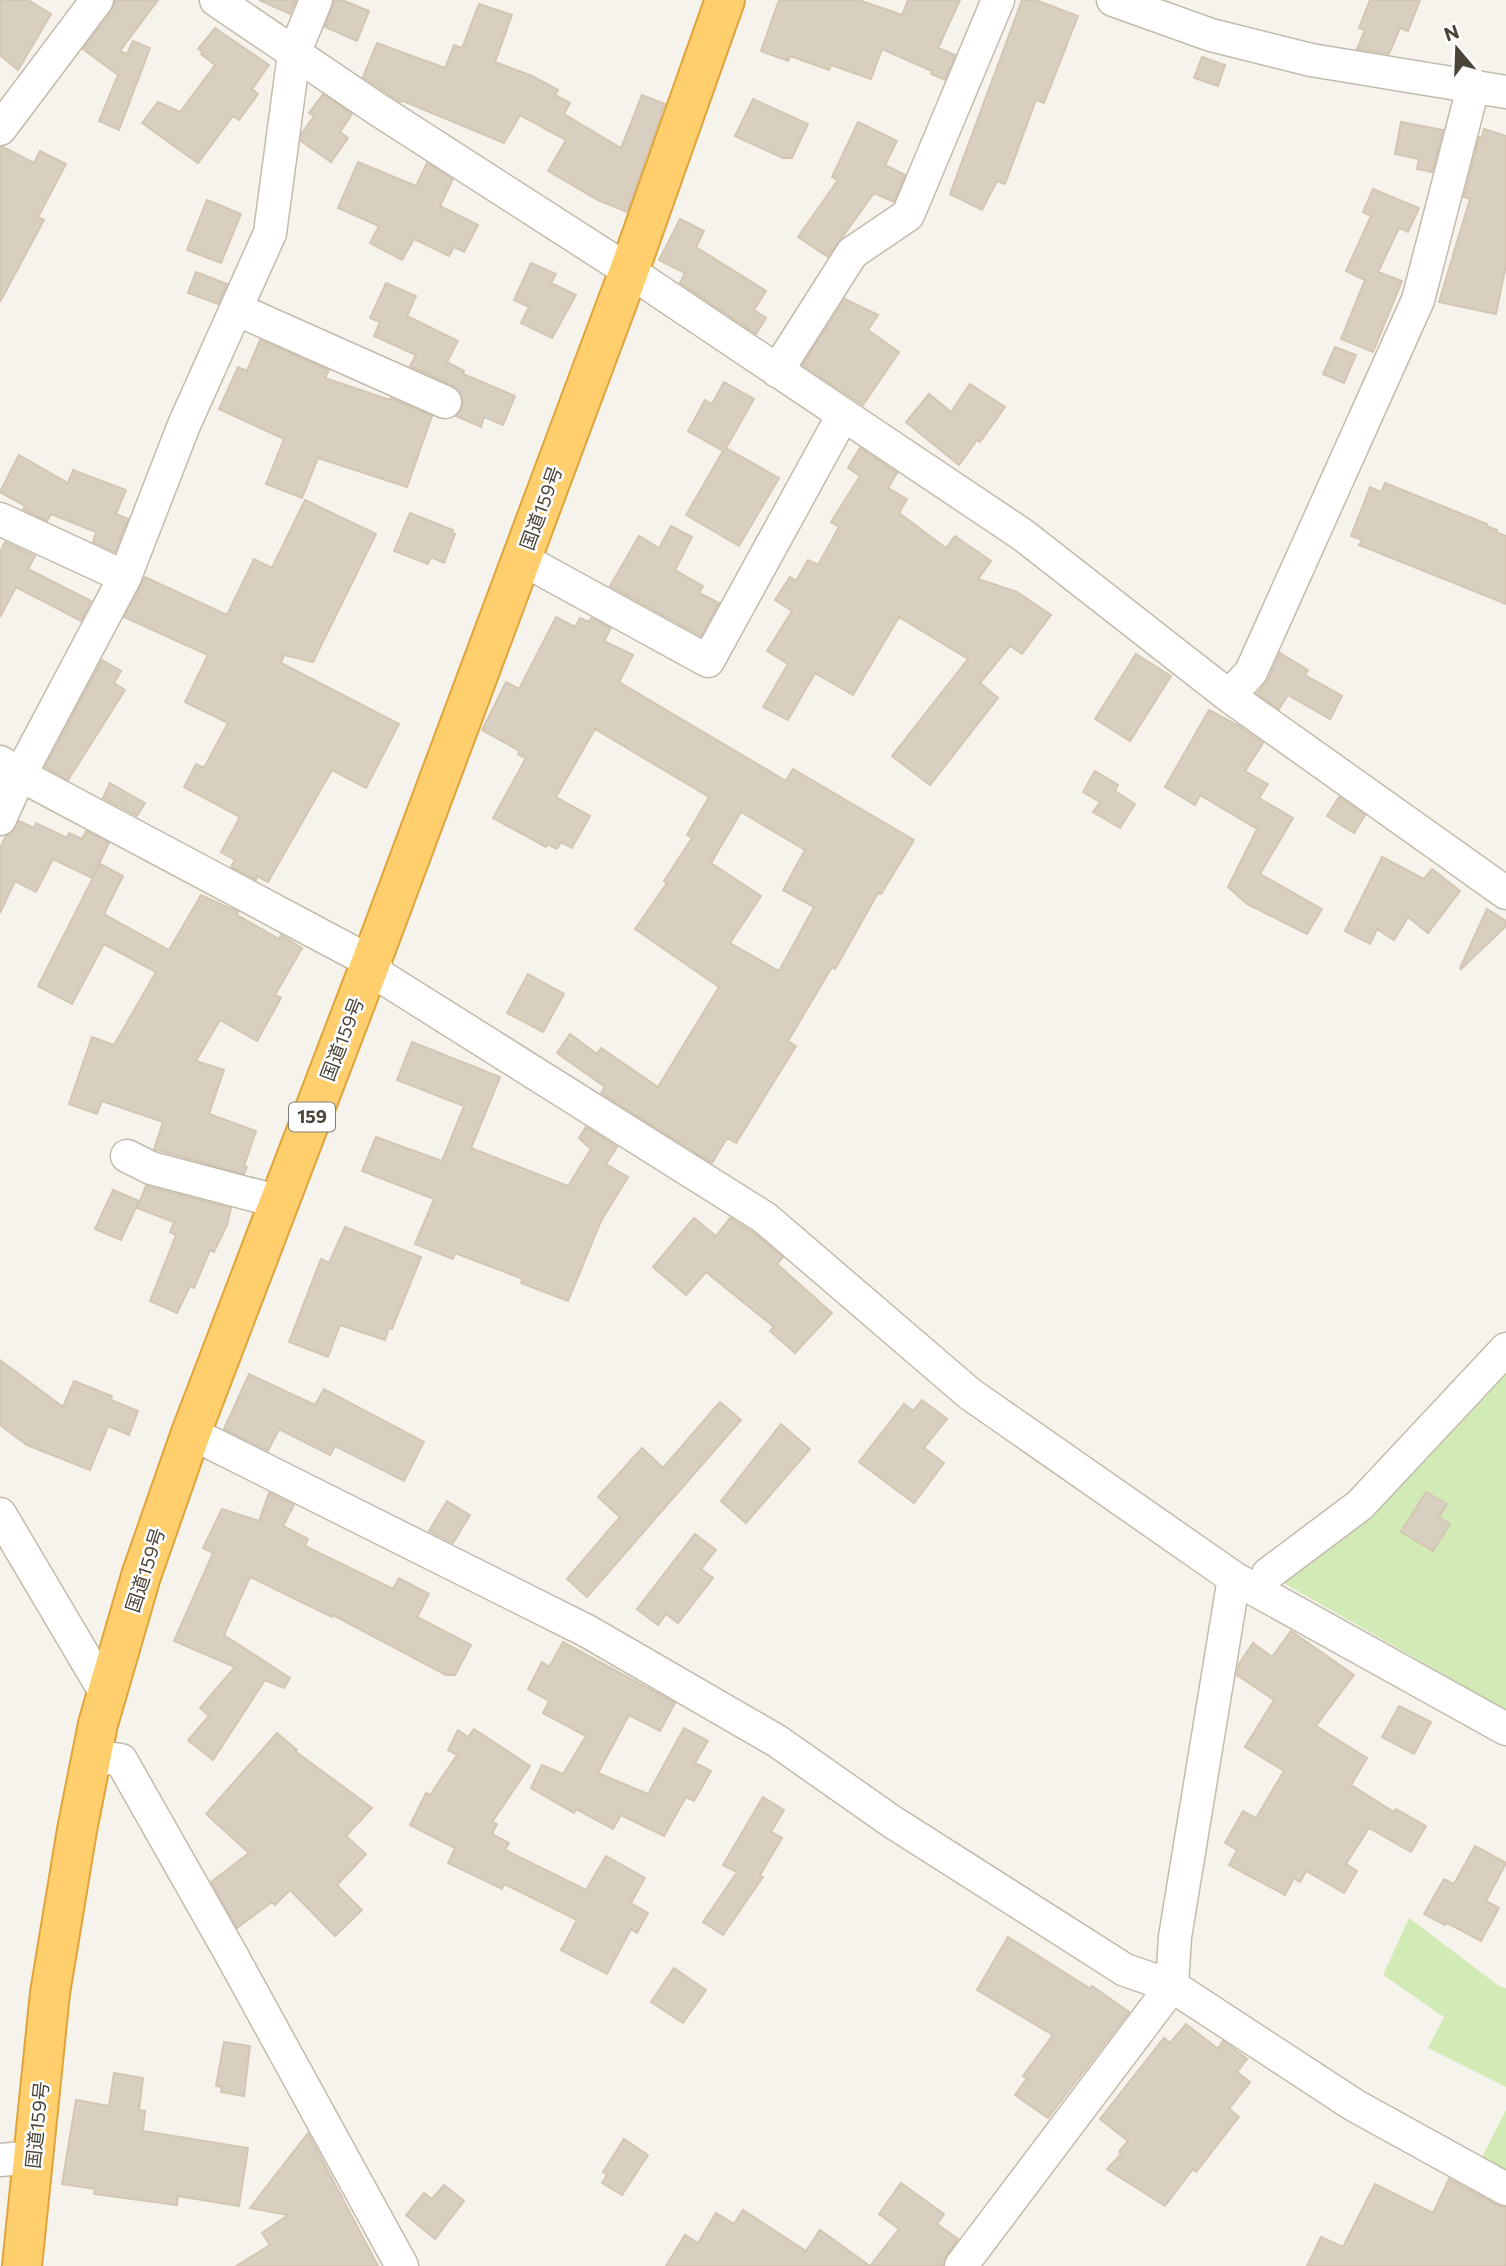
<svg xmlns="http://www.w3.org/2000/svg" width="1506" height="2266" viewBox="0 0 1506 2266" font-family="Commissioner,'Noto Sans JP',sans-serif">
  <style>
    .green { fill: #d2eab5 }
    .building { fill: #d8cfc1; stroke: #d3c7b4; stroke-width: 2; fill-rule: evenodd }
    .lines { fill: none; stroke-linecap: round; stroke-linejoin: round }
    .minor-casing { stroke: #c2bbae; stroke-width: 35 }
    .highway-casing { stroke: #e0a43c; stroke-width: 42 }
    .minor { stroke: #fff; stroke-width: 32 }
    .highway { stroke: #ffcf6e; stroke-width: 38 }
    .labels { text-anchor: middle; stroke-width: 5; stroke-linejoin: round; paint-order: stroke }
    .shield { fill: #fff; stroke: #817c74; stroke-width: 2 }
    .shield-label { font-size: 18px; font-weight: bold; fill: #4b4439 }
    .street-label { font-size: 19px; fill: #4b4439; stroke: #fff }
  </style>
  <rect width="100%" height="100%" fill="#f6f3ec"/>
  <path class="green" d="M1506 1348V1710L1268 1574Z
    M1409 1918 1499 1986 1506 1988V2087L1428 2048 1444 2017 1383 1975Z
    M1506 2110V2174L1480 2161Z"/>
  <path class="building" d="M0 0H28L51 14 18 70 0 55Z
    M115 0H158L120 51 127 54 133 41 150 48 119 130 99 121 118 75 83 49 112 11Z
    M259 0H296L290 14Z
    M334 0H342L369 11 357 41 325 27Z
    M779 0H859L902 15 908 0H960L938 48 955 55 945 80 931 74 932 71 882 49 871 79 831 65 829 70 790 56 788 61 761 51Z
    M1022 0H1036L1078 16 1044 103 1036 100 1005 184 997 181 982 210 950 194Z
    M1370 0H1420L1408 31 1400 28 1389 54 1357 49 1365 30 1359 28Z
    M479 4 512 15 495 62 532 76 558 90 555 95 570 103 564 114 621 148 642 95 665 104 627 212 598 200 548 171 566 140 520 115 504 143 403 101 400 102 363 77 377 43 445 68 454 45 462 48Z
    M215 28 269 65 252 89 258 94 239 120 233 116 198 163 142 123 158 102 180 112 215 65 201 54 203 52 198 49Z
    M1202 57 1225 65 1218 86 1194 78Z
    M323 94 352 114 340 132 348 138 331 162 301 141 302 133 314 116 309 113Z
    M753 99 808 124 792 158H783L735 136Z
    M858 122 897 141 885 165 905 175 894 202 874 193 828 257 798 237 838 180 832 177Z
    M1401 122 1443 130 1432 172 1417 169 1419 159 1395 154Z
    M1484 129 1506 136V265L1496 314 1439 302 1470 199 1464 197 1479 137H1482Z
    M0 147H3L34 163 40 151 66 164 38 217 44 220 0 302Z
    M358 162 416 186 427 163 453 179 440 206 478 225 464 252 454 247 449 256 414 239 402 260 370 243 379 226 338 208Z
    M1373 189 1419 208 1408 232 1399 228 1378 272 1402 281 1373 352 1341 339 1365 280 1346 271 1371 216 1363 212Z
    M207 200 241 214 221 263 187 250Z
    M680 219 704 231 696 247 766 291 754 310 766 318 756 334 680 283 685 273 659 260Z
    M531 263 556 274 551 283 576 295 552 338 521 323 529 307 514 300Z
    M196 272 227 284 218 304 188 293Z
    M386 283 416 296 407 316 458 341 447 362 464 371 463 374 515 396 503 425 484 417 481 427 456 416 461 410 463 401 459 391 452 385 410 366 416 355 374 336 380 322 370 318Z
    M845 299 878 315 868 330 899 352 863 405 802 365Z
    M260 340 329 370 325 378 390 400 391 398 432 416 407 487 318 458 302 498 266 484 284 439 219 409 238 367 247 371Z
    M1335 347 1356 355 1344 383 1323 374Z
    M724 382 754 399 726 448 779 478 739 546 686 515 723 451 688 431 705 400 712 404Z
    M970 384 1005 407 980 442 977 440 959 465 906 422 929 394 951 412Z
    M860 448 897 473 888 488 907 499 899 513 946 548 955 536 991 561 978 579 1017 592 1051 615 1022 654 1010 646 980 683 998 698 930 785 892 756 968 659 899 617 853 695 815 673 788 720 763 707 788 664 767 651 792 611 775 600 790 577 796 581 808 560 818 565 839 527 831 522 860 476 848 468Z
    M19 455 68 483 73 470 126 490 116 514 128 519 115 552 93 542 96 532 51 514 47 521 23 509 25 506 0 492Z
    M1385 483 1487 524V526L1497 530 1496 532 1506 536V604L1359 545 1362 540 1351 536 1370 487 1381 492Z
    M305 500 376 534 313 662 284 655 281 663 399 724 366 788 332 770 268 882 257 876 256 880 231 867 235 860 221 852 240 817 184 787 196 764 204 768 228 723 185 702 208 655 124 617 145 577 227 615 254 559 272 568Z
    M410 513 453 530 452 533 455 534 444 563 431 557 428 564 394 551Z
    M671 526 692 537 675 570 703 586 699 593 719 603 701 636 610 586 639 536 659 548Z
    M5 542 35 556 28 569 91 601 81 621 16 587 0 617V552Z
    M556 617 575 627 580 618 589 622 591 618 611 628 604 641 633 655 619 682 786 781 793 769 914 840 881 894 878 893 835 969 832 967 788 1041 796 1046 736 1143 727 1138 712 1163 601 1093 605 1087 557 1053 570 1034 597 1054 601 1048 658 1087 719 987 635 929 667 883 664 881 692 838 687 835 709 797 595 729 556 797 590 816 572 848 561 842 557 849 547 844 546 847 493 818 526 758 518 754 520 751 482 730 506 682 519 689ZM741 812 805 850 783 890 814 907 779 971 730 943 761 896 711 863Z
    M1280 653 1308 670 1305 675 1342 696 1330 719 1288 695 1279 709 1257 694 1268 680Z
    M1136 654 1171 676 1130 741 1095 719Z
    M102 660 121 671 114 683 125 690 68 780 45 767Z
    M1209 710 1239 726 1263 743 1245 771 1268 784 1259 798 1293 818 1260 874 1322 909 1307 934 1247 904 1228 887 1257 829 1200 795 1195 805 1165 787Z
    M1095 771 1118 785 1115 791 1135 804 1120 828 1093 812 1100 802 1083 792Z
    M110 783 145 803 137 816 103 798Z
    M1339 797 1365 815 1354 833 1327 816Z
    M19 821 34 828 36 823 67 838 69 833 82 839 86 831 109 843 92 878 53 859 36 892 15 881 0 913V848L6 836 11 833Z
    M1382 857 1424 879 1432 869 1460 891 1428 933 1408 917 1394 940 1377 929 1370 944 1345 931Z
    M100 864 123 876 104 914 169 950 201 895 238 912 237 915 279 939 281 935 302 948 275 995 281 998 257 1041 220 1020 196 1061 224 1070 209 1114 256 1131 244 1166 247 1167 244 1174 154 1149 163 1122 102 1101 97 1114 69 1104 92 1037 114 1045 156 972 104 944 72 1004 38 986Z
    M1487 909 1506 921V926L1461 969 1460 968Z
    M528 974 564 994 543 1032 507 1013Z
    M412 1042 500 1077 471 1148 568 1186 591 1149 579 1138 586 1127 617 1147 606 1164 628 1177 601 1221 568 1301 521 1283 523 1279 455 1253 453 1259 415 1244 434 1199 362 1171 376 1137 442 1161 464 1106 397 1080Z
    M146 1186 231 1208 227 1225 214 1252 210 1250 194 1288 190 1286 177 1313 150 1301 176 1235 170 1232 174 1222 137 1208Z
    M113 1190 139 1201 121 1240 95 1229Z
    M694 1218 716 1236 730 1218 754 1233 783 1257 777 1264 832 1313 795 1353 770 1331 774 1327 706 1272 686 1295 653 1267Z
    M345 1227 421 1257 392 1329 389 1328 385 1340 340 1325 328 1357 289 1342 321 1259 329 1263Z
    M0 1360 63 1407 74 1381 112 1396 111 1400 138 1411 129 1435 108 1426 90 1470 27 1445 0 1425Z
    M249 1374 315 1405 324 1389 424 1442 404 1481 335 1446 330 1455 279 1429 268 1451 224 1429Z
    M922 1400 947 1419 924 1448 944 1463 914 1503 859 1462 904 1404 913 1411Z
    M720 1402 741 1420 587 1597 567 1579 620 1517 598 1497 642 1448 663 1468Z
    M781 1424 810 1449 746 1523 721 1501Z
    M1426 1492 1447 1504 1439 1517 1450 1524 1433 1551 1401 1532Z
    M269 1493 294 1505 283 1526 308 1539 305 1546 393 1589 399 1578 429 1594 417 1617 471 1645 455 1675H446L333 1615 332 1617 250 1577 224 1635 290 1678 284 1688 265 1680 213 1760 188 1740 209 1716 200 1708 235 1667 174 1641 213 1553 203 1548 222 1509 259 1521Z
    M447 1501 470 1515 453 1543 429 1531Z
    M695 1534 716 1550 701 1569 713 1578 678 1623 666 1614 658 1625 637 1609Z
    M1291 1631 1354 1675 1316 1726 1367 1758 1351 1785 1394 1812 1396 1809 1426 1826 1411 1852 1369 1828 1346 1864 1357 1871 1344 1893 1306 1871 1300 1882 1294 1878 1285 1895 1229 1865 1237 1850 1225 1843 1243 1811 1256 1818 1284 1771 1245 1747 1274 1700 1237 1675 1239 1664 1253 1643 1272 1657Z
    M563 1642 675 1703 660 1731 629 1715 598 1773 648 1794 684 1728 708 1741 695 1763 711 1771 694 1801 686 1797 664 1836 621 1815 613 1829 576 1809 574 1813 531 1788 542 1765 563 1774 586 1736 543 1713 549 1701 528 1689 542 1662 549 1667Z
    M1399 1706 1431 1722 1414 1754 1382 1737Z
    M474 1729 530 1766 492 1822 497 1824 492 1834 509 1843 505 1850 586 1890 606 1856 645 1878 631 1903 648 1913 637 1933 631 1929 607 1974 561 1950 577 1920 504 1884 502 1889 448 1863 455 1848 410 1825 426 1793 430 1795 457 1755 448 1750 458 1730 468 1737Z
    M277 1733 297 1750 295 1751 372 1808 346 1836 366 1854 337 1885 362 1910 335 1936 290 1890 275 1905 272 1902 237 1928 211 1882 249 1853 206 1814Z
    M763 1797 784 1810 771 1832 782 1838 760 1875 763 1877 723 1935 703 1922 737 1872 723 1865Z
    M1475 1846 1506 1863 1486 1901 1499 1908 1481 1941 1447 1923 1445 1925 1424 1914 1444 1879 1454 1884Z
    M1008 1937 1091 1989 1092 1986 1129 2012 1048 2118 1015 2095 1027 2078 1023 2076 1053 2035 977 1990Z
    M674 1968 706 1990 683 2023 651 2002Z
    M1186 2024 1218 2049 1223 2041 1247 2059 1237 2072 1250 2082 1229 2109 1239 2117 1196 2172 1193 2169 1165 2206 1107 2169 1121 2154 1119 2152 1128 2141 1100 2119 1164 2038 1170 2043Z
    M224 2042 250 2046 244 2096 221 2092 222 2087 216 2086Z
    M114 2073 143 2078 139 2110 145 2111 143 2131 248 2148 239 2206 178 2196 177 2205 94 2194 95 2189 62 2184 76 2100 109 2106Z
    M308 2133 378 2266H236L270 2245 262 2233 288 2215 250 2208Z
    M624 2139 648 2155 622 2195 602 2183 607 2175 603 2172Z
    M1449 2179 1497 2205 1506 2207V2266H1307L1321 2237 1343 2247 1375 2184 1433 2213Z
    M901 2183 944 2214 937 2224 958 2239 946 2256 943 2266H870L899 2229 879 2214Z
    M444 2185 464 2201 435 2239 406 2215 424 2193 432 2199Z
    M743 2210 806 2251 820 2230 870 2266H666L685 2235 698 2243 716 2213 734 2224Z"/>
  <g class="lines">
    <defs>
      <path id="minor" d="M216 0 377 109 629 271 1023 535 1229 696 1506 893
        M1113 0 1211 35 1311 60 1506 92
        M0 129 97 0
        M236 309 445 402
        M777 371 852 253 908 215 998 0
        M0 519 125 577
        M522 559 708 661 843 415
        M1229 696 1251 672 1418 300 1473 88
        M0 762 20 775 371 962 382 977 765 1218 970 1394 1234 1578 1506 1729
        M0 819 20 775 125 577 184 425 270 233 294 54 316 0
        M127 1156 151 1168 280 1202
        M191 1433 587 1631 777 1741 891 1821 1125 1970 1172 1986 1354 2105 1506 2189
        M0 1514 107 1695
        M1268 1574 1360 1505 1506 1349
        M92 1756 121 1760 231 1954 402 2266
        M0 2160 34 2157
        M961 2266 1172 1986 1175 1937 1234 1578"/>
      <path id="highway" d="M22 2266 50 1993 77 1830 98 1724 141 1576 191 1433 371 962 629 271 725 0"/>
    </defs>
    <use href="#minor" class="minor-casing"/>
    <use href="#highway" class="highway-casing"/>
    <use href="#minor" class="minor"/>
    <use href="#highway" class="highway"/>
  </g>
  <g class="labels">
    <rect class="shield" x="289" y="1102.5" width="46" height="29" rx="5"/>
    <g class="shield-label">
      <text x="312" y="1123">159</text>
    </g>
    <g class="street-label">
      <text transform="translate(541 508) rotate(-70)" y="7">国道159号</text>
      <text transform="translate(342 1039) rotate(-69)" y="7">国道159号</text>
      <text transform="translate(145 1570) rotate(-72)" y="7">国道159号</text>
      <text transform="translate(37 2125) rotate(-84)" y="7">国道159号</text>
    </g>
  </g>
  <g transform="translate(1457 49) rotate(341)" stroke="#ffffff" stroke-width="5" paint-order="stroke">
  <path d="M0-5L12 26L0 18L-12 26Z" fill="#4b4439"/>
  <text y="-10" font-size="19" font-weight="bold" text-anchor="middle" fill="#4b4439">N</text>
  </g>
</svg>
